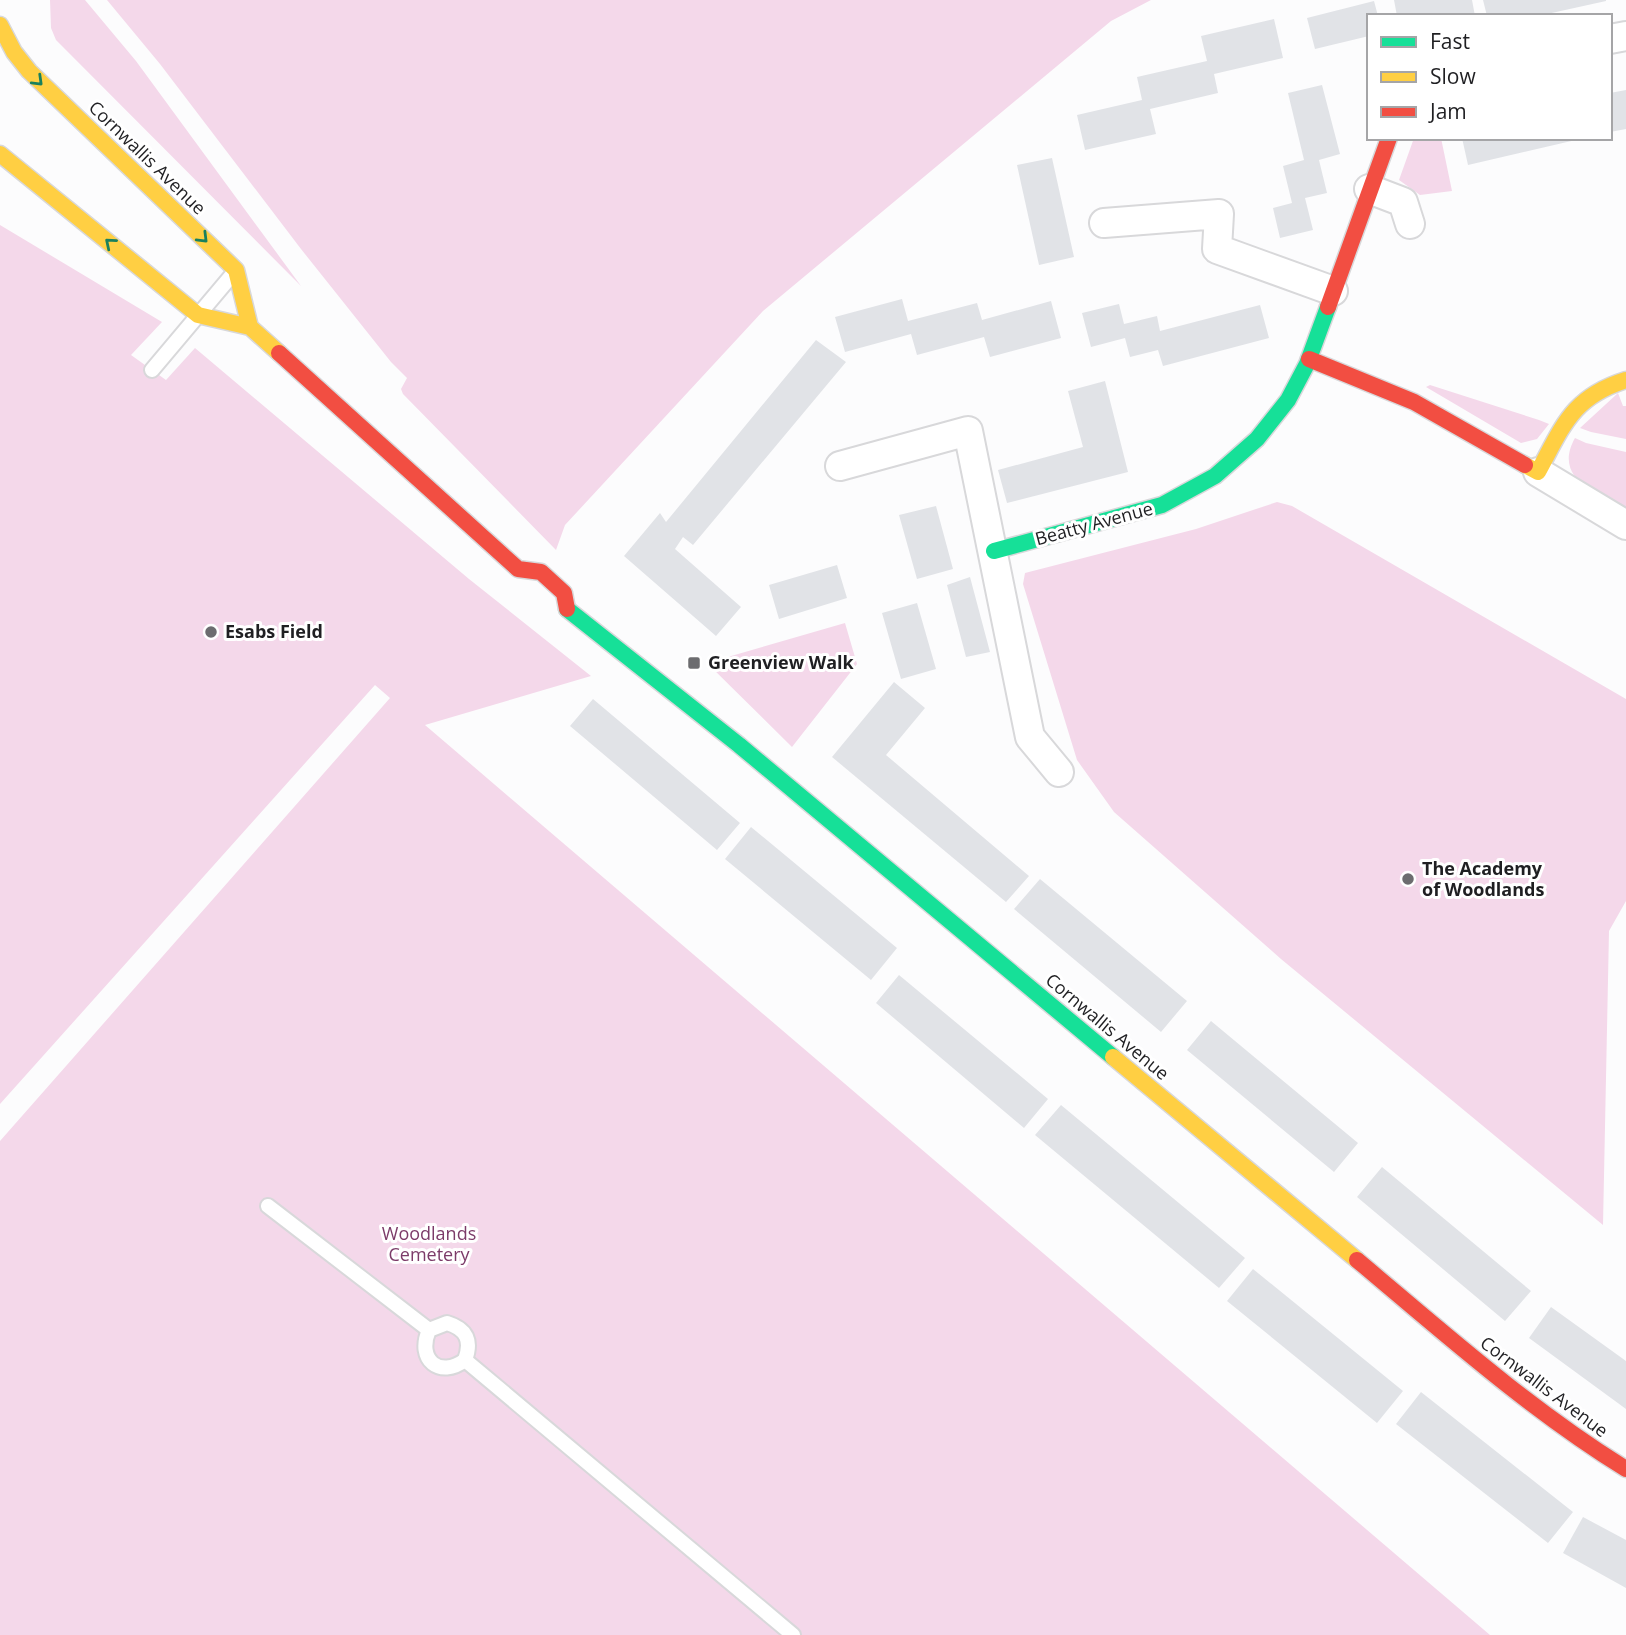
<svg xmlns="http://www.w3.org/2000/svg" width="1626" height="1635" viewBox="0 0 1626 1635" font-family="'Open Sans',sans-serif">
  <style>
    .green { fill: #f4d8ea }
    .building { fill: #e1e3e7 }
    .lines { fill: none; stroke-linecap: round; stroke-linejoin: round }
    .lane-casing { stroke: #d8d8da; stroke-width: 18 }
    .street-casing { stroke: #d8d8da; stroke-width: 32 }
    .fast-casing { stroke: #d8d8da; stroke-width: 19 }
    .slow-casing { stroke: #d8d8da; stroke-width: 19 }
    .jam-casing { stroke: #d8d8da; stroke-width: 19 }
    .lane { stroke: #fff; stroke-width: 14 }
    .street { stroke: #fff; stroke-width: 28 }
    .fast { stroke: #16e098; stroke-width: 16 }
    .slow { stroke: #ffcf43; stroke-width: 16 }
    .jam { stroke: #f24e42; stroke-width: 16 }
    .oneway { stroke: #1a805d }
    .poi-dot { fill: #6c6c6f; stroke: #fff; stroke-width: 2.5 }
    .labels { text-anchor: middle; stroke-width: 6; stroke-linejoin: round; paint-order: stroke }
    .street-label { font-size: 18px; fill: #1f1f22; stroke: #fff }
    .poi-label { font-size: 18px; font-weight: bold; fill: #1f1f22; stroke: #fff; text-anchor: start }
    .park-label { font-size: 18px; fill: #7c3b69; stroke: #fff }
  </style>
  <rect width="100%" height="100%" fill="#fcfcfd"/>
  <path class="green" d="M50 0H85L136 61 301 286 56 40 51 28Z
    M107 0H1151L1111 21 763 311 565 525 556 550 403 394 401 389 407 378 391 362 301 249 160 64Z
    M1414 138H1441L1452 191 1420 195 1399 180Z
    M0 225 162 322 131 355 166 380 195 348 469 579 591 676 425 725 1490 1635H0V1141L390 698 375 685 0 1104Z
    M1430 385 1539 420 1549 424 1537 439 1521 443 1426 387Z
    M1618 393 1623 406H1626V439L1591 432 1580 428Z
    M1575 438 1586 443 1626 452V511C1598 494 1552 479 1575 438Z
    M1277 502 1292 506 1626 699V901L1609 931 1603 1225 1281 959 1114 812 1077 760 1023 584 1025 573 1196 529Z
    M845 623 857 664 792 747 707 663Z"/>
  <path class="building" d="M1394 0H1472L1475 16H1397Z
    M1483 0H1606V1L1538 16H1487Z
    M1374 1 1378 16H1369V36L1315 49 1307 18Z
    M1274 19 1283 58 1214 74 1218 93 1150 109 1156 134 1085 150 1077 115 1142 100 1137 77 1207 61 1201 36Z
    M1322 85 1340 154 1319 160 1327 193 1305 198 1313 230 1280 238 1273 208 1292 203 1283 166 1304 160 1288 93Z
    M1626 90V129L1610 132V93Z
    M1462 138H1580V139L1468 165Z
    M1052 158 1074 257 1039 265 1017 165Z
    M902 299 908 321 977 303 982 320 1051 301 1061 338 990 357 984 337 917 355 911 334 845 352 835 317Z
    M1119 304 1124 324 1157 316 1160 331 1260 305 1269 338 1163 366 1158 350 1130 357 1125 338 1091 347 1082 313Z
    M816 340 846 362 693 545 683 537 675 549 741 607 716 636 624 556 660 513 666 522Z
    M1105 381 1128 472 1007 503 998 470 1083 447 1068 391Z
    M936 506 953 569 917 579 899 515Z
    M837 565 847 598 779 619 769 585Z
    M970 577 990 652 966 657 947 585Z
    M917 603 936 669 901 679 882 613Z
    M894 682 925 708 886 755 1029 876 1006 902 832 757Z
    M593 699 740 823 717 850 570 726Z
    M751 827 897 948 871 980 725 859Z
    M1040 879 1187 1001 1161 1032 1014 909Z
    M899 975 1048 1099 1024 1128 876 1003Z
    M1211 1021 1358 1143 1334 1172 1187 1050Z
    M1061 1105 1245 1258 1219 1288 1035 1135Z
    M1382 1167 1531 1291 1505 1321 1357 1197Z
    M1253 1269 1403 1391 1377 1423 1227 1301Z
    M1551 1307 1626 1361V1409L1529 1338Z
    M1421 1392 1573 1512 1548 1543 1396 1424Z
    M1583 1517 1626 1540V1588L1563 1553Z"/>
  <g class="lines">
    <defs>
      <path id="lane" d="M152 370 232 275
        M268 1206 429 1330C416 1360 440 1379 465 1360L793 1635
        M429 1330 447 1323C467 1329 472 1341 465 1360"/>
      <path id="street" d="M1610 39 1626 36
        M1369 189 1403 202 1410 224
        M1104 223 1219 214 1217 249 1333 291
        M840 466 968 431 1030 737 1059 772
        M1538 472 1626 525"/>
      <path id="fast" d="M994 551 1162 505 1215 476 1257 439 1288 400 1307 364 1328 307
        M567 609 739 745 1113 1057"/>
      <path id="slow" d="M0 25 14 52 29 71 236 270 250 327
        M0 154 198 315 250 327 279 353
        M1525 465 1538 472C1563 426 1572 397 1626 380
        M1113 1057 1357 1260"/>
      <path id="jam" d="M1328 307 1389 138
        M279 353 518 569
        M1309 359 1414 402 1525 465
        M518 569 541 572 564 593 567 609
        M1357 1260C1444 1333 1529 1409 1626 1469"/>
    </defs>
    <use href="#lane" class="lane-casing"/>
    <use href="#street" class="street-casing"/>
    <use href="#fast" class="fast-casing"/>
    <use href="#slow" class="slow-casing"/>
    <use href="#jam" class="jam-casing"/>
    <use href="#lane" class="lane"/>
    <use href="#street" class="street"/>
    <use href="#fast" class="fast"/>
    <use href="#slow" class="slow"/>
    <use href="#jam" class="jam"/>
  </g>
  <defs><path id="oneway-chevron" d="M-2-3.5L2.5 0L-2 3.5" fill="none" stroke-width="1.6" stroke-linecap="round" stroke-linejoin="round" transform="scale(1.75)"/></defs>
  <g class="oneway">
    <use href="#oneway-chevron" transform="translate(38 81) rotate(44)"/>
    <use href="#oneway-chevron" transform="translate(203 238) rotate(45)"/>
    <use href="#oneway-chevron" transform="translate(110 243) rotate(-140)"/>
  </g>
  <g class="poi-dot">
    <circle cx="211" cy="632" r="7"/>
    <rect x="687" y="656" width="14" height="14" rx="3.5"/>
    <circle cx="1408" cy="879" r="7"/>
  </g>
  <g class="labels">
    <g class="street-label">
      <text transform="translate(147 158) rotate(44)" y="6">Cornwallis Avenue</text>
      <text transform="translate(1094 524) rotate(-15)" y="6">Beatty Avenue</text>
      <text transform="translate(1107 1027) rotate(40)" y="6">Cornwallis Avenue</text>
      <text transform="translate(1544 1387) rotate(37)" y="6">Cornwallis Avenue</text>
    </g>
    <g class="poi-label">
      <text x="225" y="638">Esabs Field</text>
      <text x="708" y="669">Greenview Walk</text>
      <text x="1422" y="875">The Academy<tspan x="1422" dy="21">of Woodlands</tspan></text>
    </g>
    <g class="park-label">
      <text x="429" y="1240">Woodlands<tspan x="429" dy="21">Cemetery</tspan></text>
    </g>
  </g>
  <rect x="1367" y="14" width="245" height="126" fill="#ffffff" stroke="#a5a5a7" stroke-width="2"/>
  <rect x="1381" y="37" width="35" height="10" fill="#16e098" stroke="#a5a5a7" stroke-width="2"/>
  <text x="1430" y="49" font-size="21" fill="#1f1f22">Fast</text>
  <rect x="1381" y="72" width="35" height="10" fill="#ffcf43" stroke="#a5a5a7" stroke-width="2"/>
  <text x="1430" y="84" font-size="21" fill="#1f1f22">Slow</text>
  <rect x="1381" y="107" width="35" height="10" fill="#f24e42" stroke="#a5a5a7" stroke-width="2"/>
  <text x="1430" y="119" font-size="21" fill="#1f1f22">Jam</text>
</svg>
